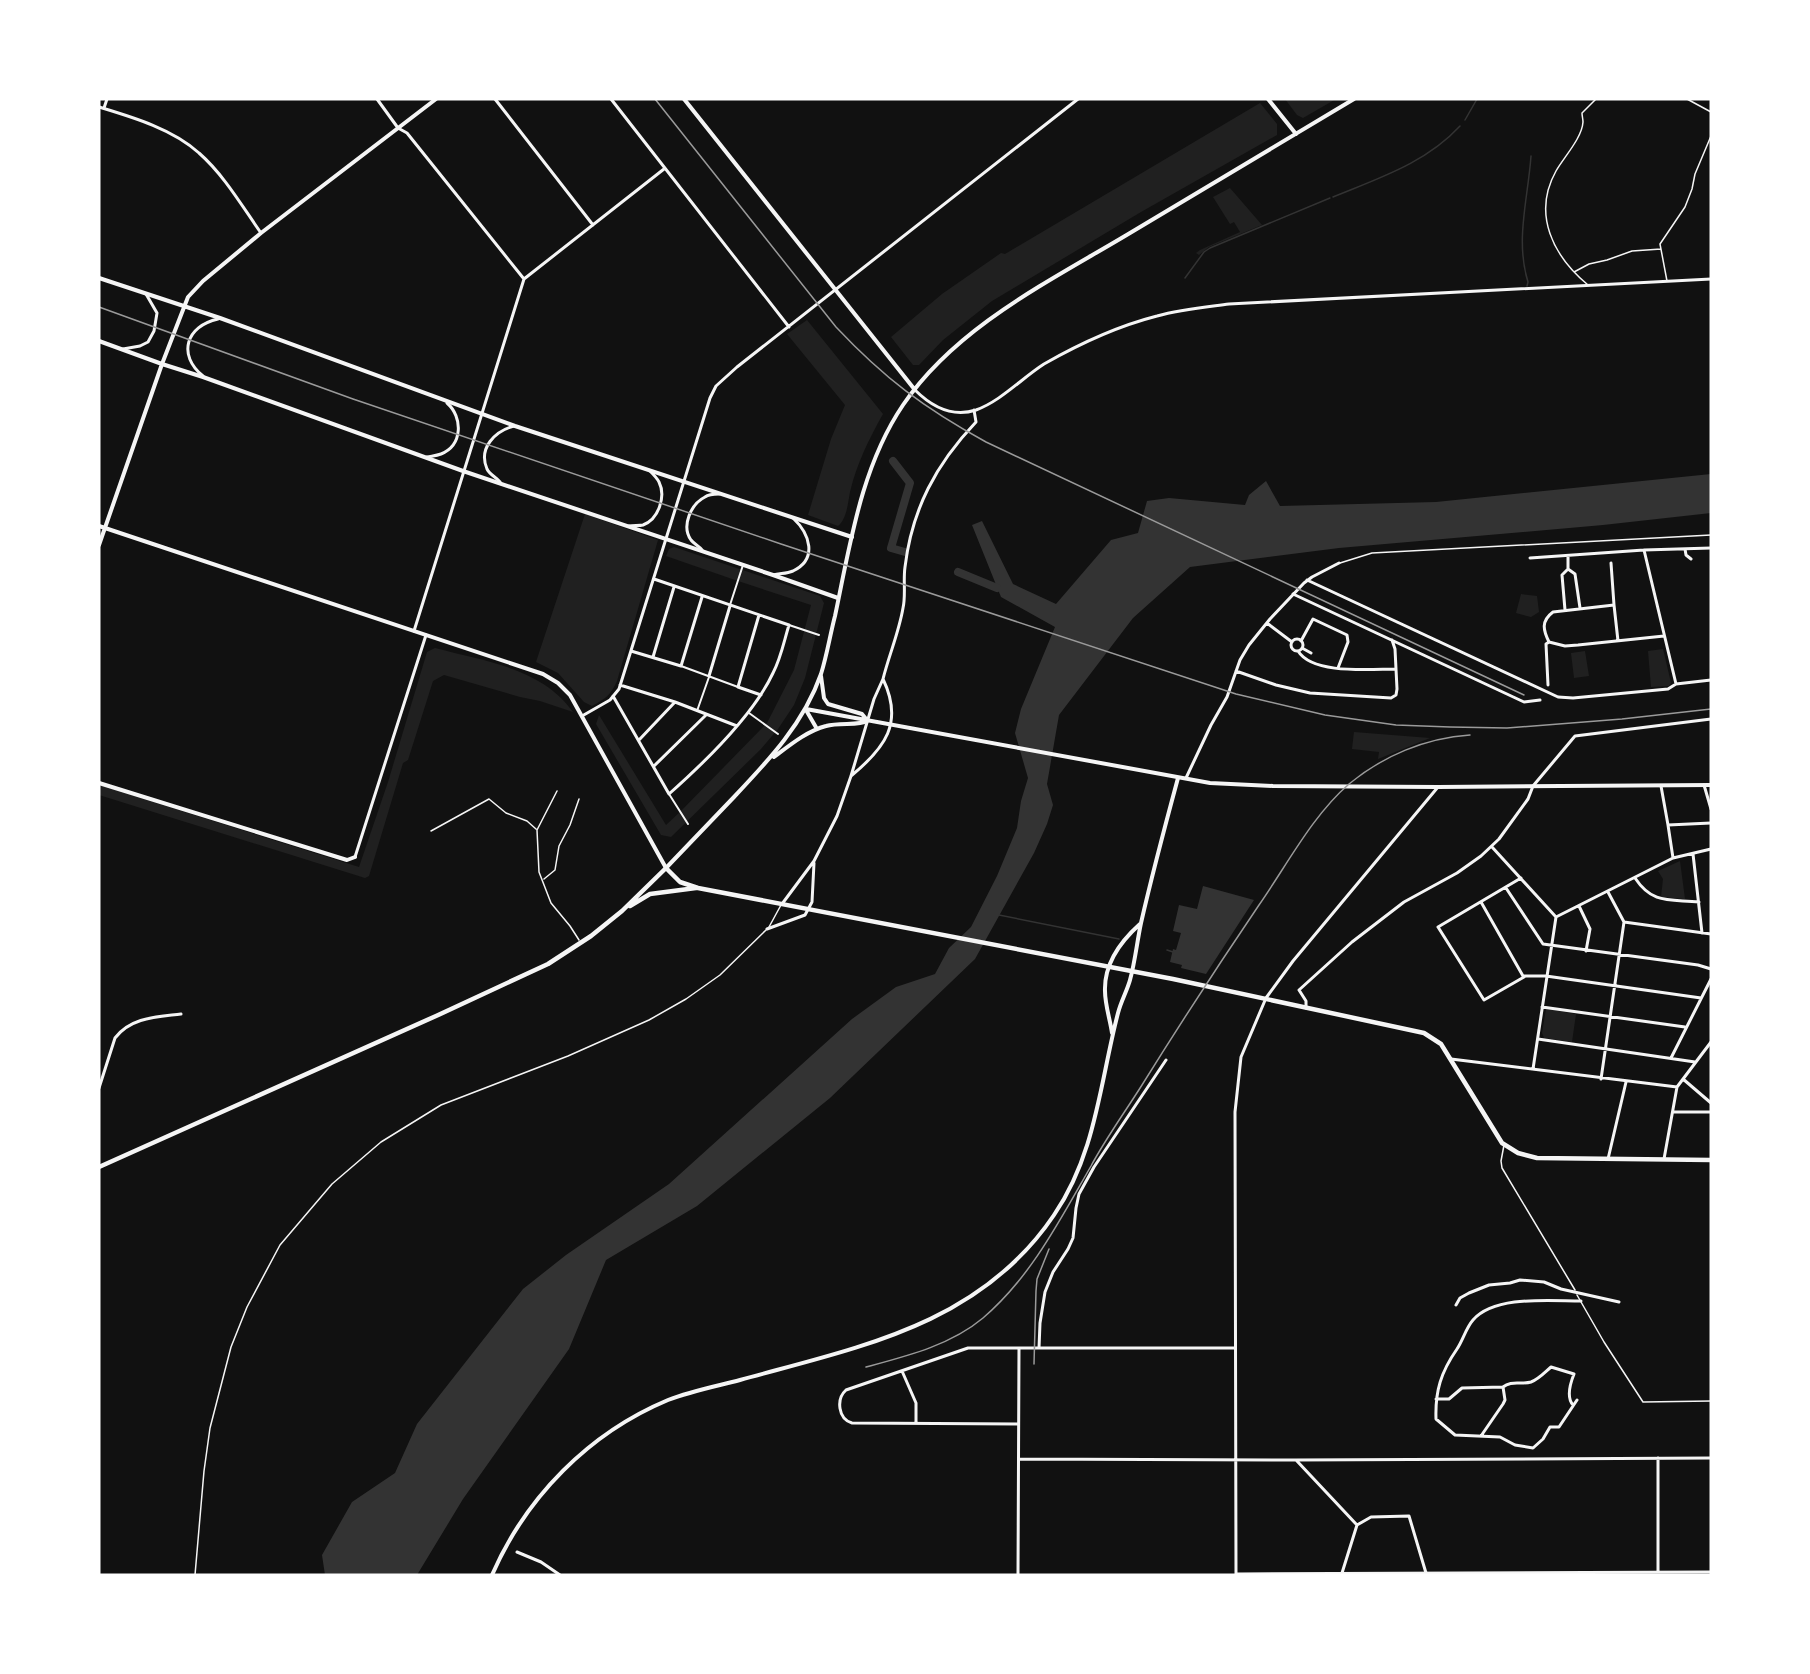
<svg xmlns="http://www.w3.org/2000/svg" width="1810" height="1674" viewBox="0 0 1810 1674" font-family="'Roboto Condensed',sans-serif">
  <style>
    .green { fill: #202020 }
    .water { fill: #333 }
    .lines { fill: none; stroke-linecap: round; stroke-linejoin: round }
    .stream { stroke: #333; stroke-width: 1.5 }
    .river { stroke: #333; stroke-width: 8 }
    .service { stroke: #f5f5f5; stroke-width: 1.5 }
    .pedestrian { stroke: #f5f5f5; stroke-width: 2 }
    .minor { stroke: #f5f5f5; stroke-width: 3 }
    .tertiary { stroke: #f5f5f5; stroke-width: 4 }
    .secondary { stroke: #f5f5f5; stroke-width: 4 }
    .primary { stroke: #f5f5f5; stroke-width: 4.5 }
    .rail { stroke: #9a9a9a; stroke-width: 1.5 }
  </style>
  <rect width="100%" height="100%" fill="#111"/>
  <path class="green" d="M1285 99H1336L1303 118 1297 115Z
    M1260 103 1277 124V135L1141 212 992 301 943 340 919 365H913L891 337 942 294 1001 253 1005 254Z
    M1230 188 1262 225 1209 247 1199 255 1196 253 1200 250 1240 232 1234 222 1230 224 1213 197Z
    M807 320 883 414C869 439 857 463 850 492 848 502 847 519 838 526L808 515 831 439 845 405 787 334Z
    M585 514 658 540 617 681C611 695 605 699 592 706L584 702 558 673 536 662Z
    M674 547 820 596 824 603 805 678 794 705 778 729 761 749 671 837 661 835 596 724 599 715 666 825 681 811 767 723 794 670 811 605 735 580 666 556 669 549Z
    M1521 594 1537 596 1539 612 1531 617 1516 613Z
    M435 648C484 661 542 668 573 712L540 701 520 697 444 675 433 681 408 760 403 763 369 876 365 878 99 795V785L359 867 388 782 427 652Z
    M1663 649 1671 683 1669 686 1651 687 1648 651Z
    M1585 651 1589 676 1574 678 1571 653Z
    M1354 732 1430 738 1378 759 1379 752 1352 749Z
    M1680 861 1685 899 1661 897 1663 879 1658 871Z
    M1546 1009 1576 1014 1572 1042 1544 1038 1542 1033Z"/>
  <path class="water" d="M1711 474V513L1603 525 1339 548 1190 567 1133 618 1059 715 1047 784 1053 805 1047 824 1034 853 975 959 830 1098 697 1206 606 1260 569 1349 463 1499 417 1575H325L322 1555 352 1502 395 1473 417 1424 523 1289 566 1255 669 1184 852 1019 896 987 935 974 949 948 971 927 997 876 1017 828 1021 801 1028 778 1015 733 1021 709 1055 627 1001 597 972 525 982 521 1013 584 1056 604 1111 540 1138 533 1147 501 1169 498 1245 505 1249 495 1266 481 1280 506 1436 502Z
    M1203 886 1254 900 1206 974 1181 968 1182 965 1170 962 1173 949 1176 950 1181 933 1173 931 1179 905 1197 909Z"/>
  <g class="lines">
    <path class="stream" d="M1465 120 1477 99
      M1333 197C1379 178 1426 163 1460 126
      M1185 278 1204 252 1210 248 1330 198
      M1527 286 1528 282C1515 240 1528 199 1531 156
      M999 915 1119 939
      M1167 950 1173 952"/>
    <path class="river" d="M893 461 910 483 891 548 905 552
      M958 572 997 588"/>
    <path class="service" d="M1687 99 1711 112
      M1574 272 1589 264 1607 260 1632 251 1661 249
      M1667 281 1660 244 1685 207 1692 189 1695 174 1711 136
      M1588 285C1553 256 1532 214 1556 171 1564 157 1582 138 1583 122 1583 119 1582 116 1582 113L1596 99
      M1340 563 1372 553 1711 535
      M557 791 537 830 539 872 551 903 570 926 579 940
      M431 831 489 799 506 813 527 821 536 829
      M544 879 555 870 559 846 570 825 579 799
      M769 927 781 905
      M1504 1145 1501 1161 1502 1168 1575 1290
      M1577 1295 1604 1342 1643 1402 1711 1401
      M195 1575 204 1471 210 1428 231 1347 247 1307 280 1245 332 1184 381 1142 441 1105 568 1056 649 1020 686 999 720 975 766 930"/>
    <path class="pedestrian" d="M730 605 743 565
      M789 625 819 635
      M681 666 738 687
      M697 711 709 677
      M749 713 778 734
      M669 794 688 824"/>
    <path class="minor" d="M377 99 398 128 407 133 524 279
      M495 99 593 225
      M611 99 789 327
      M99 107C132 117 173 129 199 153 224 175 242 206 261 233
      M104 108 107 99
      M123 349 140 346 148 342 154 331 157 313 146 294
      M203 376C177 355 186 326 218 319
      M915 390C931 406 951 418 976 410 1001 401 1022 378 1044 364 1079 344 1118 326 1157 316 1181 309 1206 307 1229 304L1711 279
      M427 457C431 456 436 456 441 454 463 445 463 417 447 403
      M500 482C496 477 490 475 487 469 478 448 495 431 514 426
      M629 526C633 525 639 526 643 525 659 519 666 496 659 482 657 478 653 474 650 471
      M1685 549 1686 555 1691 559
      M702 550C699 546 694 544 691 540 681 526 691 504 705 497 709 494 714 494 719 494
      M1644 550 1676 684
      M1530 558 1644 550 1711 548
      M1611 563 1614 605
      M1568 569 1575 574 1580 608
      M773 575C780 573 786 574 793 571 818 559 810 534 793 518
      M1307 580 1558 697 1573 698 1668 689 1676 684 1711 680
      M1293 594 1524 702 1540 700
      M1565 610 1562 575 1568 569V556
      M759 615 738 687 761 695
      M1267 623 1292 642
      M414 631 524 279 664 169
      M1291 645a6 6 0 1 1 12 0a6 6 0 1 1-12 0Z
      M1301 641 1313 619 1347 635 1348 642 1338 668
      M1618 641 1614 605 1553 612C1541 621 1543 630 1549 642L1565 646 1578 645 1664 636
      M1302 648 1311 653
      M631 651 681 666 702 597
      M1298 651C1313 675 1371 669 1396 669
      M653 657 674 587
      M1236 671 1276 685 1310 693 1391 698 1396 695 1397 689 1395 649 1392 640
      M709 676 730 606
      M620 685 675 702 737 726
      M1548 685 1546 644 1549 642
      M613 696 669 794C705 762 753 716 773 673 781 658 784 641 789 625L654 579
      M582 716 610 700 619 689 710 398 716 386 737 367 1078 99
      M639 740 675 702
      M654 766 706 715
      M851 776C885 748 904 723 883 679 889 655 899 632 903 608 906 595 903 581 905 567 912 509 936 464 976 422L974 410
      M1186 778 1211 725 1227 697 1240 660 1249 645 1270 619 1304 583 1312 577 1339 563
      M1704 785 1711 809
      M1661 786 1668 825 1711 823
      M1668 825 1673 858
      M1492 847 1556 917
      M1693 854 1702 933
      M355 857 426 635
      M1521 878 1438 927 1484 1000 1524 977
      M1635 878C1653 905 1670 899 1699 902
      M1506 888 1543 944 1698 965 1711 969
      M1608 892 1624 922
      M1481 902 1523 976H1546L1701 998
      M782 904 814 861 837 816 851 776 874 699 883 679
      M1579 906 1590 929 1586 951
      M767 929 805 915 812 902 814 863
      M1542 1007 1685 1027
      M1306 1008V1001L1299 990 1352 942 1404 902 1457 873 1481 856 1499 839 1528 799 1533 786 1575 736 1711 719
      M1538 1039 1695 1062
      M1671 1058 1711 979
      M1451 1059 1677 1087
      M1533 1069 1556 917 1673 858 1711 849
      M1601 1079 1624 922 1711 934
      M1683 1079 1711 1103
      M99 1088 115 1038C131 1017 157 1017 181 1014
      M1673 1112H1711
      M1608 1159 1626 1082
      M1664 1159 1677 1087 1711 1042
      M1456 1305 1460 1298 1469 1293 1489 1285 1510 1283 1520 1280 1544 1282 1561 1289 1619 1302
      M1039 1348 1040 1323 1045 1292 1053 1272 1068 1249 1073 1238 1076 1208 1079 1194 1094 1167 1166 1060
      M902 1371 916 1403V1423
      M1436 1399H1449L1462 1388 1503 1387
      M1577 1400 1559 1427H1550L1543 1439 1533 1448 1515 1445 1500 1437 1455 1435 1436 1419C1435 1391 1441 1372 1457 1349 1463 1340 1466 1328 1473 1320 1495 1295 1550 1301 1581 1301
      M1018 1424 852 1423C838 1419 836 1399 846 1390L968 1348H1019
      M1481 1436 1503 1404 1505 1400 1503 1387C1511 1380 1521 1385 1531 1382 1539 1379 1545 1372 1551 1367L1574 1374C1570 1384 1566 1397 1573 1405
      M1019 1459 1296 1460 1711 1458
      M1296 1460 1357 1525 1342 1573
      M1357 1525 1371 1517 1409 1516 1426 1573
      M517 1552 541 1562 560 1575
      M1658 1572V1458
      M1236 1574 1711 1572
      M1018 1575 1019 1348H1235
      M1236 1575 1235 1112 1241 1057 1266 998 1293 961 1438 787"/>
    <path class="tertiary" d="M1268 99 1296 134
      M99 278 220 318 515 426 852 537
      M99 341 162 364 203 377 463 471 773 575 838 598
      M99 526 543 674 558 683 570 695 666 868
      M99 545 162 364 188 297 203 281 261 233 436 99
      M99 783 347 860 355 857
      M1112 1033C1110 1019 1105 1005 1105 991 1104 963 1121 941 1140 924
      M492 1575C526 1497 589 1433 668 1400 691 1391 717 1386 740 1380 859 1347 980 1325 1054 1215 1096 1154 1100 1082 1118 1013 1121 1001 1127 991 1130 980 1135 962 1137 942 1141 923 1152 875 1165 826 1178 778"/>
    <path class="secondary" d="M684 99 915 390
      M821 676 824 698 828 704 862 714 867 720
      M806 709 1210 783 1273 786 1438 787 1711 785
      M806 710 817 729
      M774 757C790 745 807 731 826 726 839 722 859 726 867 721
      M666 868C689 844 711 821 734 797 769 760 804 723 821 674 827 655 830 635 835 616 850 545 861 467 903 405 957 326 1050 281 1130 233 1205 188 1280 144 1354 99"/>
    <path class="primary" d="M630 906 650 894 696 888
      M99 1167 436 1016 548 964 591 936 622 911 666 868 680 882 698 888 1173 979 1424 1033 1441 1044 1502 1143 1518 1153 1537 1158 1711 1160"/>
    <path class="rail" d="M655 99 836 327C884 378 924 408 986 442L1524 695
      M99 307 353 399 781 544 1236 694 1325 715 1396 725 1450 727 1507 728 1622 719 1711 709
      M1034 1364 1036 1291 1037 1279 1049 1249
      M866 1367C907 1356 951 1345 983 1318 1031 1277 1060 1220 1091 1166 1106 1138 1125 1112 1142 1085 1180 1024 1219 964 1259 905 1287 865 1312 816 1349 784 1383 756 1425 738 1470 735"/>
  </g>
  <rect width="1810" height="1674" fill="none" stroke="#ffffff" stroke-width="201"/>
</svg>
